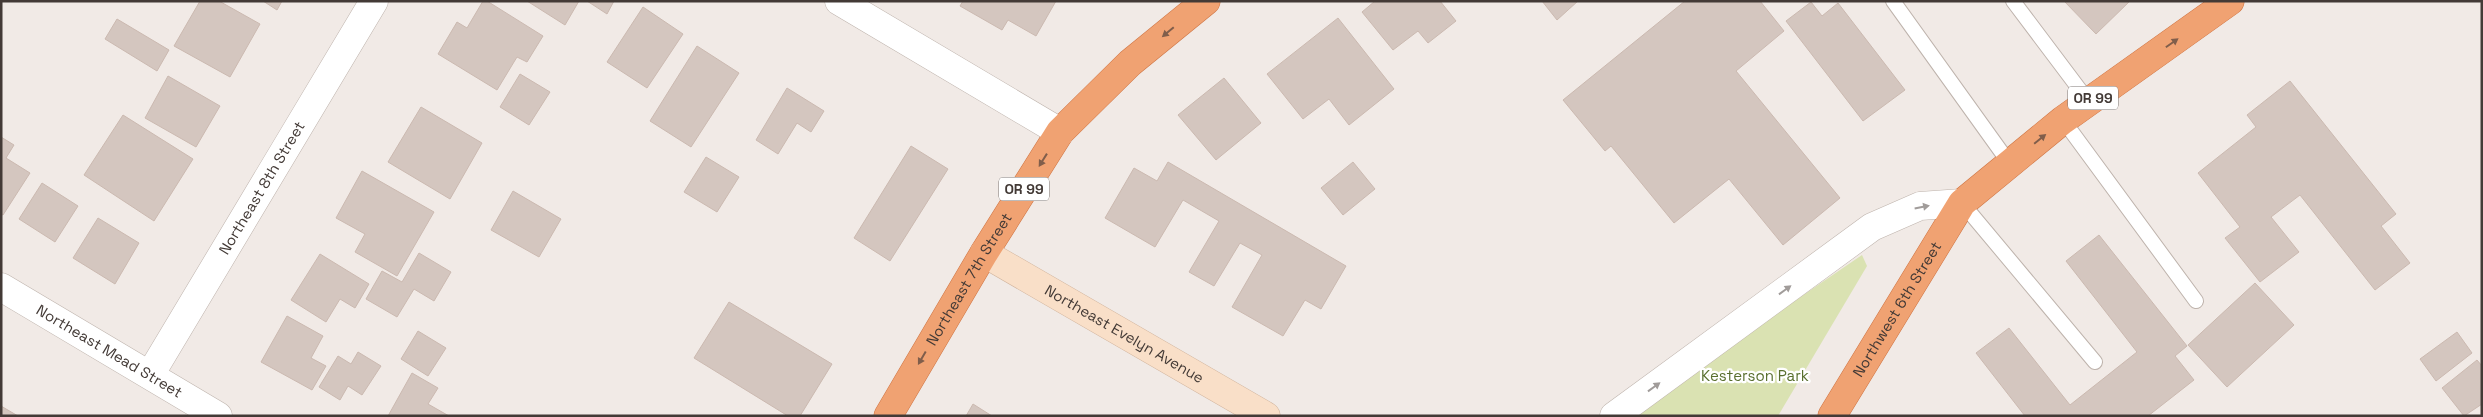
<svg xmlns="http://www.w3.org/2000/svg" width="2483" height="417" viewBox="0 0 2483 417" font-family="'Space Grotesk',sans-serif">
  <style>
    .green { fill: #dae2b2 }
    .building { fill: #d4c6bf; stroke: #cbb9b0 }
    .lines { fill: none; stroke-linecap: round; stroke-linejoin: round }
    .lane-casing { stroke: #beb3ac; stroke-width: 16 }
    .street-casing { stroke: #beb3ac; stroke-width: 29 }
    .secondary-casing { stroke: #d0b39c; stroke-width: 29 }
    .highway-casing { stroke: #ce7443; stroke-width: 29 }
    .lane { stroke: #fff; stroke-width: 14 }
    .street { stroke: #fff; stroke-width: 28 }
    .secondary { stroke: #f9dfc8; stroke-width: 28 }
    .highway { stroke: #f0a272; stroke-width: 28 }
    .oneway { fill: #805e4b }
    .oneway2 { fill: #a19c9a }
    .labels { text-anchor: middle; stroke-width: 4.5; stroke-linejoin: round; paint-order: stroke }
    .shield { fill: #fff; stroke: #7b7572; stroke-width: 1 }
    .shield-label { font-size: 14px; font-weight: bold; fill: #433a36 }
    .street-label { font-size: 15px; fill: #433a36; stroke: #fff }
    .park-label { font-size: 15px; fill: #596f2f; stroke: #fff }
  </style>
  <rect width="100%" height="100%" fill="#f1eae6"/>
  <path class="green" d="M1862 255 1867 266 1778 416H1626Z"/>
  <path class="building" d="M200 1H219L260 24 230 77 174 46Z
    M263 1H282L277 10Z
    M483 1H487L543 36 527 62 517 57 497 90 438 54 457 22 467 28Z
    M527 1H579L565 25Z
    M587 1H614L607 14Z
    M963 1H1056L1036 36 1008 20 1002 30 960 6Z
    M1375 1H1440L1456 21 1428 43 1418 31 1393 50 1362 12Z
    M1542 1H1578L1557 20Z
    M1685 1H1760L1784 31 1736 71 1840 198 1783 245 1729 179 1674 223 1611 146 1605 151 1563 100Z
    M2064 1H2130L2096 34Z
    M1811 2 1822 16 1838 3 1905 90 1863 121 1786 21Z
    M643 7 683 34 647 88 607 62Z
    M1338 18 1394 89 1349 125 1329 99 1303 119 1267 74Z
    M117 19 169 50 157 71 105 39Z
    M697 46 739 73 691 147 650 121Z
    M520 74 550 92 529 125 500 107Z
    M168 76 220 106 196 147 145 118Z
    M1224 78 1261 123 1216 160 1178 115Z
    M2290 81 2396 214 2381 226 2410 263 2375 290 2300 195 2271 217 2299 252 2260 282 2225 238 2240 227 2198 173 2256 127 2247 115Z
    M787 88 824 111 811 132 797 123 778 154 756 140Z
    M421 107 482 143 450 199 388 162Z
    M123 115 193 159 154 221 84 175Z
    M1 137 14 145 6 158 30 173 3 215 1 214Z
    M911 146 948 169 890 261 854 238Z
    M706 157 739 177 717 212 684 192Z
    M1168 162 1346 266 1321 309 1305 300 1283 336 1232 307 1262 255 1240 243 1214 286 1189 272 1219 221 1183 200 1155 247 1105 218 1134 168 1157 181Z
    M1353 162 1375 189 1343 215 1321 188Z
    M362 171 434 212 397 276 355 252 365 234 336 218Z
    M42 183 78 206 55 242 19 219Z
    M513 191 561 219 539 257 491 230Z
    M98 218 139 243 115 284 73 258Z
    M2099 235 2187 346 2175 356 2194 380 2148 416H2025L1976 353 2009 328 2070 405 2137 352 2066 261Z
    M419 253 451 272 434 301 414 289 397 317 366 299 382 271 402 282Z
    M320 254 369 284 355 308 340 299 326 322 291 300Z
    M2255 283 2294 325 2227 387 2188 345Z
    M729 302 832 364 800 416H788L694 358Z
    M287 316 323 336 311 358 326 366 312 390 261 362Z
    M418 331 446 348 428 376 401 359Z
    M2457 332 2472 353 2436 381 2420 359Z
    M358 352 381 366 362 395 348 386 340 400 319 387 338 356 351 364Z
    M2477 360 2482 366V404L2464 416 2442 388Z
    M412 373 438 388 428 404 449 416H388Z
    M973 404 992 416H966Z
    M1 406 18 416H1Z"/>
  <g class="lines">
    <defs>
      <path id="lane" d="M1893 1 2010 164
        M2013 1 2089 102
        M2063 120 2196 301
        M1962 203 2095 362"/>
      <g id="street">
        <path d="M839 1 1060 132"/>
        <path id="s1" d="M1 287 218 416"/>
        <path id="s2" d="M150 375 374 1"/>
        <path d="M1614 416 1872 227 1920 206 1962 203"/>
      </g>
      <g id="secondary">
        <path id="s3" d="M984 253 1266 416"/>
      </g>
      <g id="highway">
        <path id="s4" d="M888 416 984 253 1060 132 1130 63 1206 1"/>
        <path id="s5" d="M1832 416 1962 203 2063 120 2230 1"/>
      </g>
    </defs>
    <use href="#lane" class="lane-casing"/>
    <use href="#street" class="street-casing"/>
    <use href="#secondary" class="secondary-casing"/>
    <use href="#highway" class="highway-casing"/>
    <use href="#lane" class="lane"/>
    <use href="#street" class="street"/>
    <use href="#secondary" class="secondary"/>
    <use href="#highway" class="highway"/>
  </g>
  <defs><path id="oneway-solid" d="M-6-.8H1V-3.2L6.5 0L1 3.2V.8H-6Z" transform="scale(1.25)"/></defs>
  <g class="oneway">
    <use href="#oneway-solid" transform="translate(1168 32) rotate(140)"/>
    <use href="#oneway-solid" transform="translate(2172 43) rotate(-35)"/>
    <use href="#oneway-solid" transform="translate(2040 139) rotate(-39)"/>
    <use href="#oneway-solid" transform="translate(1043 160) rotate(122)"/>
    <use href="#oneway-solid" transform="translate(922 358) rotate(120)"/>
  </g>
  <g class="oneway2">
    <use href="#oneway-solid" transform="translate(1922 207) rotate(-11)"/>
    <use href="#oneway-solid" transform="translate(1785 290) rotate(-36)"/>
    <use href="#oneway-solid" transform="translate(1654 387) rotate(-36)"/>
  </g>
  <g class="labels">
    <g class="shield">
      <rect x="2068" y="86.5" width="50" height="23" rx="4"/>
      <rect x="999" y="177.5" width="50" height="23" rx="4"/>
    </g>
    <g class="shield-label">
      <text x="2093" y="103">OR 99</text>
      <text x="1024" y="194">OR 99</text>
    </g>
    <g class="street-label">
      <text dy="5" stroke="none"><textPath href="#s2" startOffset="218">Northeast 8th Street</textPath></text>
      <text dy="5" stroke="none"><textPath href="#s4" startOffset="159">Northeast 7th Street</textPath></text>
      <text dy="5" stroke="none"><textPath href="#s5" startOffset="125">Northwest 6th Street</textPath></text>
      <text dy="5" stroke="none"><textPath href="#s3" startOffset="162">Northeast Evelyn Avenue</textPath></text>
      <text dy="5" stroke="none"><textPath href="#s1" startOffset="126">Northeast Mead Street</textPath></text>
    </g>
    <g class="park-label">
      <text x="1755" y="381">Kesterson Park</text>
    </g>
  </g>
  <rect width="2483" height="417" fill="none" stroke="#433a36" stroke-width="5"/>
</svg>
